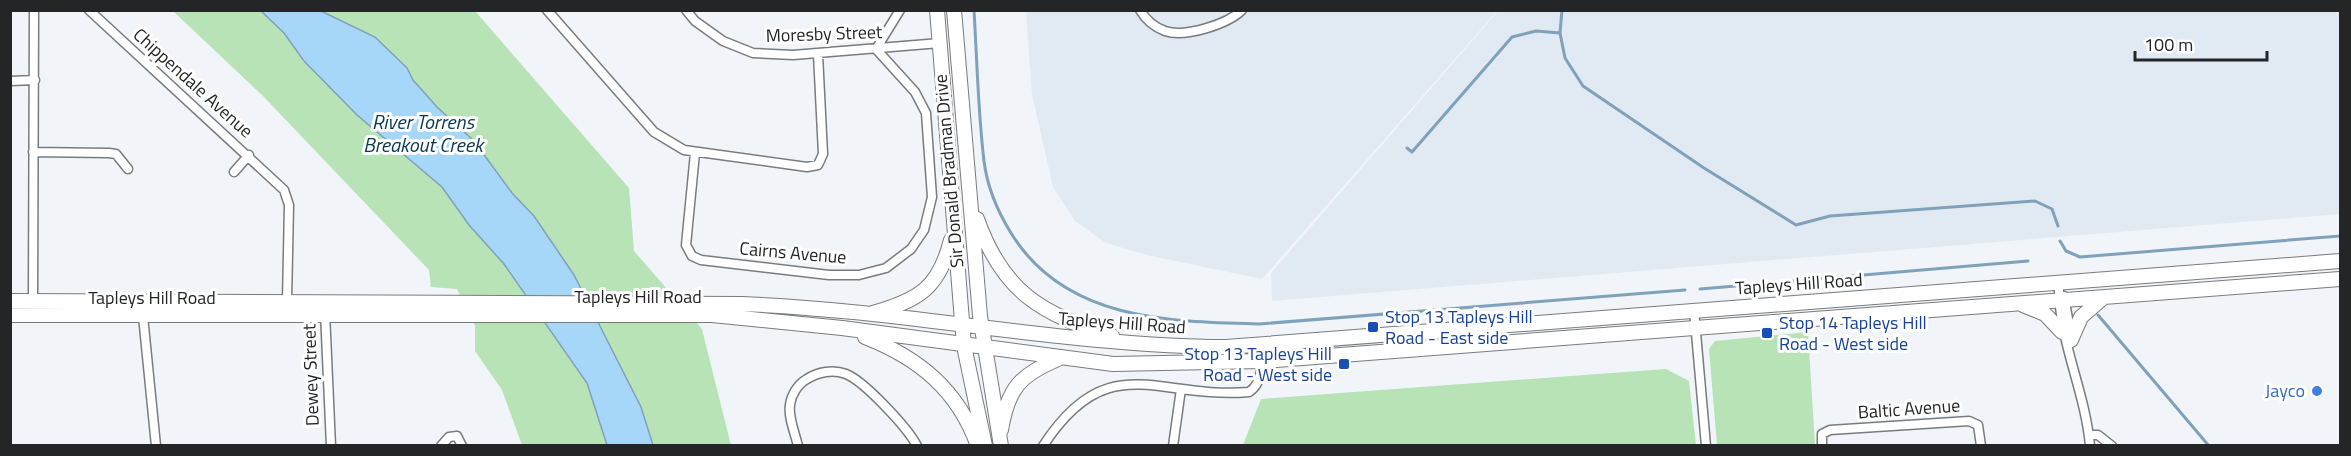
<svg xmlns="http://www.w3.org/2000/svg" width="2351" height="456" viewBox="0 0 2351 456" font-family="'Titillium Web',sans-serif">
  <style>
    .built { fill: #e1eaf3 }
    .green { fill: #b7e3b7 }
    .water { fill: #a6d6f8; stroke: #7fa1b9; stroke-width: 1.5 }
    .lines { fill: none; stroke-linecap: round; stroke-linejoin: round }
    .stream { stroke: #7fa1b9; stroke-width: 3 }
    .minor-casing { stroke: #797c7f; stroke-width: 11 }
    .primary-casing { stroke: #797c7f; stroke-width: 16 }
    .minor { stroke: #fff; stroke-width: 8 }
    .primary { stroke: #fff; stroke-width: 14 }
    .transit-dot { fill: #1a4fb4; stroke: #fff; stroke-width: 2 }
    .shop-dot { fill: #3f7fe0; stroke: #fff; stroke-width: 2 }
    .labels { text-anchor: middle; stroke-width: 6; stroke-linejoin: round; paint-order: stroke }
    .street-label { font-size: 18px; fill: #242526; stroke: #fff }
    .transit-label { font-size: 18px; fill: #164399; stroke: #fff; text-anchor: start }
    .shop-label { font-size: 18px; fill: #366cbe; stroke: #fff; text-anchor: end }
    .water-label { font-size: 20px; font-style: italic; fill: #083955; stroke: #fff }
  </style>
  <rect width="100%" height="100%" fill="#f1f4f8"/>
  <path class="built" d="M1026 11H1497L1262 279 1147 255 1106 243 1075 221 1053 187 1032 94Z
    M1498 11H2340V214L1272 301 1271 273Z"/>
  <path class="green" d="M173 11H475L629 188 634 251 702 329 731 445H522L502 390 475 351V326L457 289 431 287 429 270 263 96Z
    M1808 332 1815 445H1717L1709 349 1715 341Z
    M1666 369 1689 381 1696 445H1243L1261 399Z"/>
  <path class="water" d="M261 11H321L375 37 407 68 413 80 437 107 474 141 512 193 534 216 574 275 641 407 653 445H607L587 383 504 264 469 225 442 187 357 115 304 61 284 33Z"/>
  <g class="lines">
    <path class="stream" d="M974 10C977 60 978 111 984 161 987 186 998 212 1011 233 1064 320 1168 322 1259 324L1685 290
      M1562 10 1560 33 1565 58 1583 86 1704 168 1796 225 1830 216 2035 201 2052 209 2058 226
      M1407 148 1412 152 1512 37 1536 31 1560 33
      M2060 241 2066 251 2080 257 2340 236
      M1700 289 2028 261
      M2098 315 2209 446"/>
    <defs>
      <path id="minor" d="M89 10 284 190 289 205 287 302
        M547 10 654 132 684 150 807 167 818 165 823 154 818 54
        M686 10 695 21 723 41 753 53 793 55 940 43
        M1140 10C1146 20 1154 27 1165 31 1185 38 1228 24 1242 10
        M876 49 900 10
        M10 81 35 80
        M33 152 109 153 116 154 128 169
        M695 153 686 245 692 256 701 260 829 275H859L886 268 911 249 924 230 932 197 926 113 915 92 876 49
        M234 172 249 155
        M2059 282C2057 338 2085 389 2090 446
        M2064 296 2071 336
        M33 301 34 10
        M1694 310 1706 446
        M325 312 331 446
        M143 316 156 446
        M2089 435H2098L2112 446
        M441 446 449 437 457 436 462 446
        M798 446C795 433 788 417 790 405 791 395 798 384 807 379 818 372 833 369 846 374 864 381 908 428 917 446
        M1043 446C1108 346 1158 400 1249 392 1264 383 1262 358 1261 343
        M1173 446 1181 389
        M1822 446V434L1830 430 1969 421 1978 425 1981 446"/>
      <path id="primary" d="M937 10 964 346 985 446
        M954 10 980 316 1001 446
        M977 219C1003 293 1042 314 1112 336
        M10 301 742 304C904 310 1064 346 1226 347L2340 261
        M2023 305 2045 314 2062 332
        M873 313C919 300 939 288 951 240
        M10 315H712L842 328 1113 364 1262 361 2340 279
        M865 337C919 358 958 390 978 446
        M2071 340 2081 317 2104 297
        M1001 430C1008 388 1020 375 1058 359"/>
    </defs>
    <use href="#minor" class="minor-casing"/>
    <use href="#primary" class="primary-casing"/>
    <use href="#minor" class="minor"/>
    <use href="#primary" class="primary"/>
  </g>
  <g class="transit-dot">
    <rect x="1367" y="321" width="12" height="12" rx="3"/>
    <rect x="1761" y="327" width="12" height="12" rx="3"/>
    <rect x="1338" y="358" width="12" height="12" rx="3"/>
  </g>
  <circle class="shop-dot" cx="2317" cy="391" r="6"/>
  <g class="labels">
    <g class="street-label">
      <text transform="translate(824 34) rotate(-2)" y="6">Moresby Street</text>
      <text transform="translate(193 83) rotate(42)" y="6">Chippendale Avenue</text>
      <text transform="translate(949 171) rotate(-95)" y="6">Sir Donald Bradman Drive</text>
      <text transform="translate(793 253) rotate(5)" y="6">Cairns Avenue</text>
      <text transform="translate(1799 284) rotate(-4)" y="6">Tapleys Hill Road</text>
      <text x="638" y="303">Tapleys Hill Road</text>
      <text x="152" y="304">Tapleys Hill Road</text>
      <text transform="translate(1122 323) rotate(4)" y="6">Tapleys Hill Road</text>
      <text transform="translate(311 375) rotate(-92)" y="6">Dewey Street</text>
      <text transform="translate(1909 409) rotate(-4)" y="6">Baltic Avenue</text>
    </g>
    <g class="transit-label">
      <text x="1385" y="323">Stop 13 Tapleys Hill<tspan x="1385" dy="21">Road - East side</tspan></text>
      <text x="1779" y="329">Stop 14 Tapleys Hill<tspan x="1779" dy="21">Road - West side</tspan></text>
      <text x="1332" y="360" text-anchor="end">Stop 13 Tapleys Hill<tspan x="1332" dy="21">Road - West side</tspan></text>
    </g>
    <g class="shop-label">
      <text x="2305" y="397">Jayco</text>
    </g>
    <g class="water-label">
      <text x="423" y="129">River Torrens<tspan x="423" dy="23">Breakout Creek</tspan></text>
    </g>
  </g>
  <rect width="2351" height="456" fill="none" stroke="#242526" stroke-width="24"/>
  <path d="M2135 51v9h132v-9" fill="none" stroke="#242526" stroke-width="3"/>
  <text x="2144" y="51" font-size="18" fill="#242526" stroke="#ffffff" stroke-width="4.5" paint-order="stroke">100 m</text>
</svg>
